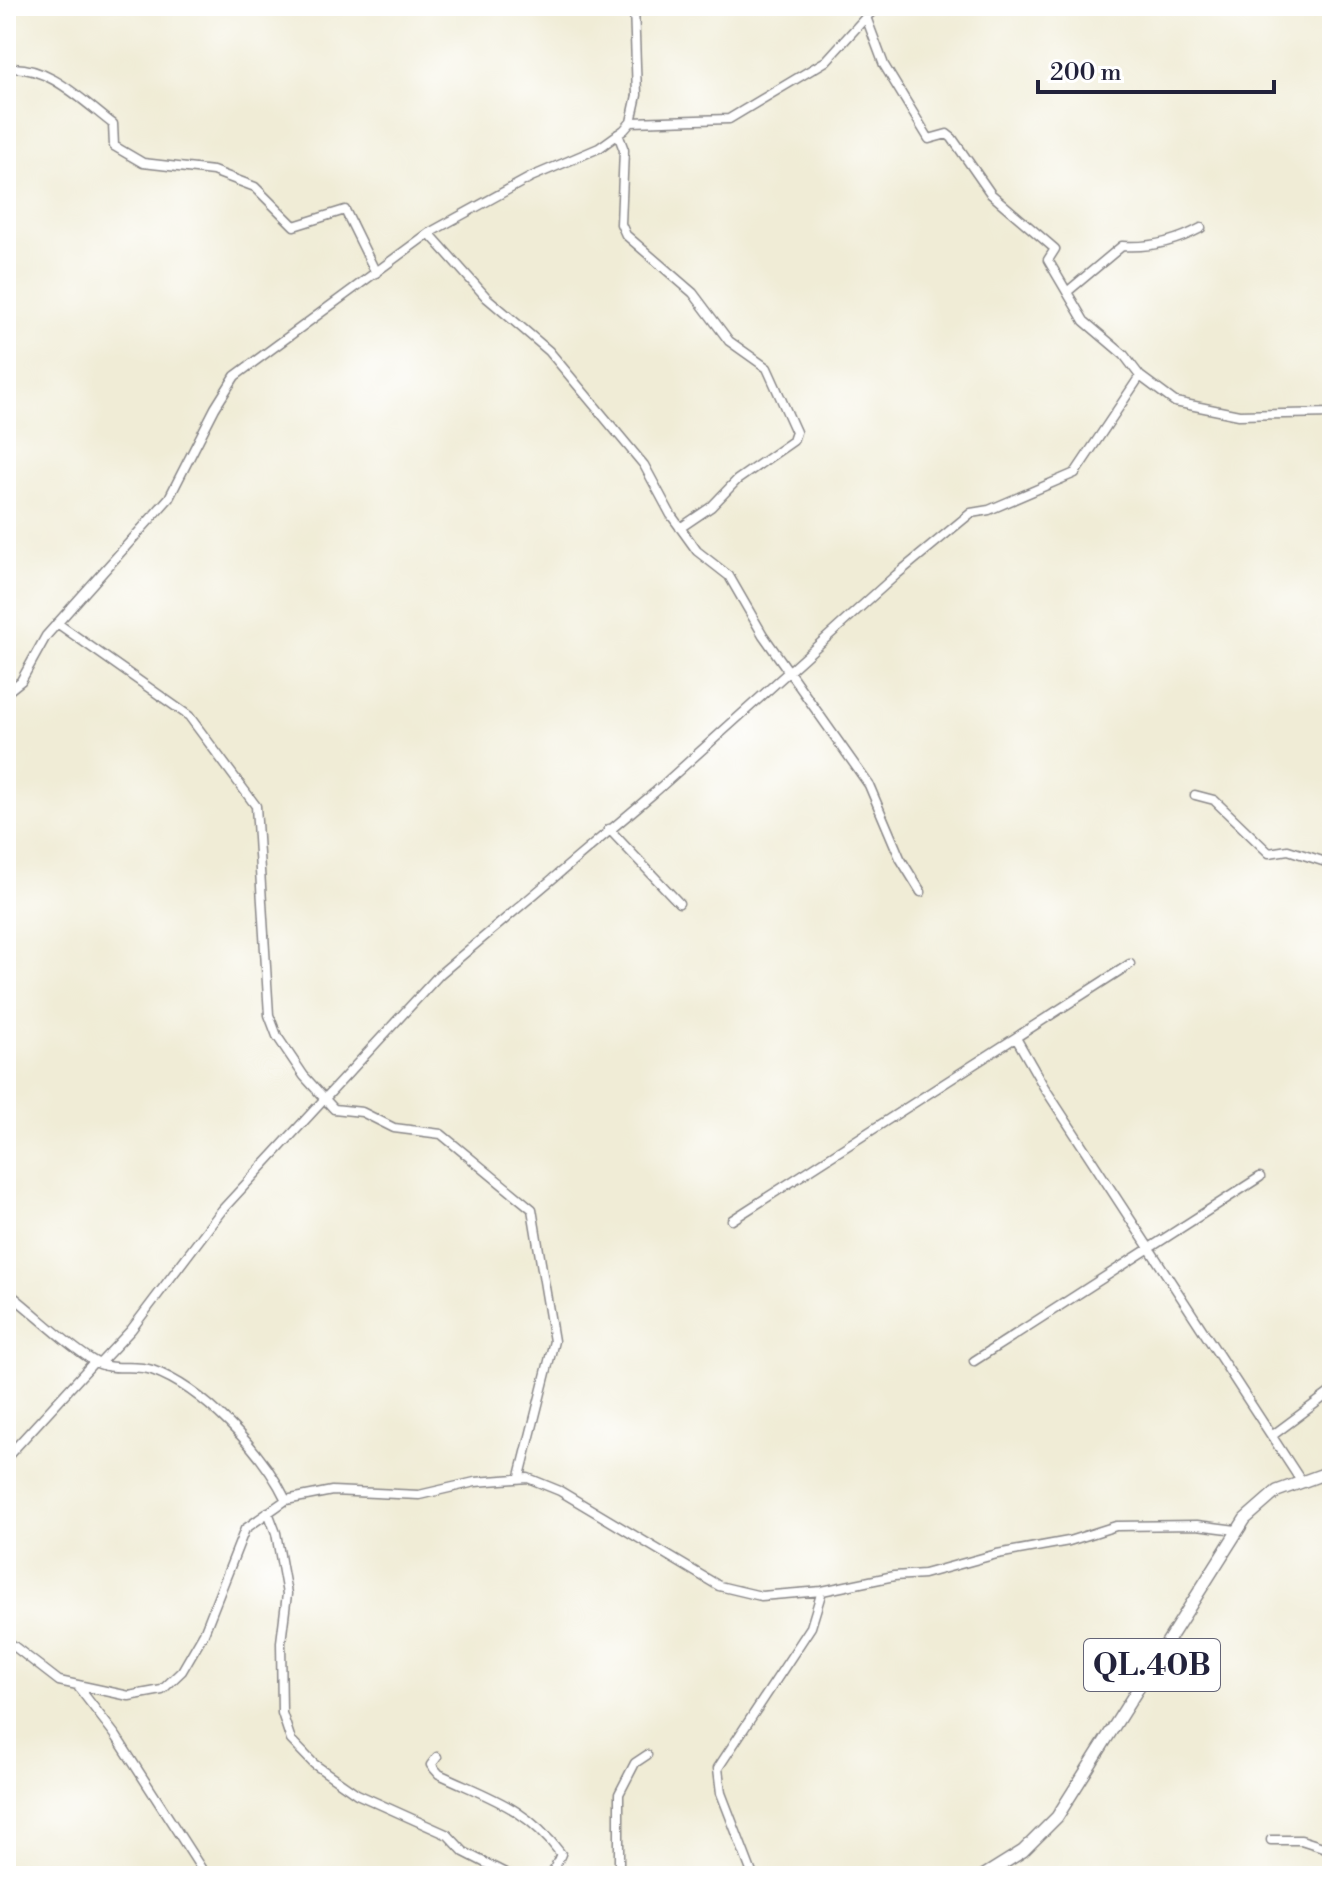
<svg xmlns="http://www.w3.org/2000/svg" width="1338" height="1882" viewBox="0 0 1338 1882" font-family="'Libre Bodoni',serif">
  <style>
    .lines { fill: none; stroke-linecap: round; stroke-linejoin: round }
    .minor-casing { stroke: #898788; stroke-width: 11 }
    .highway-casing { stroke: #898788; stroke-width: 14 }
    .minor { stroke: #fff; stroke-width: 8 }
    .highway { stroke: #fff; stroke-width: 11 }
    .labels { text-anchor: middle; stroke-width: 6; stroke-linejoin: round; paint-order: stroke }
    .shield { fill: #fff; stroke: #646476; stroke-width: 2 }
    .shield-label { font-size: 30px; font-weight: bold; fill: #22223b }
  </style>
  <rect width="100%" height="100%" fill="#fff"/>
  <filter id="ink" filterUnits="userSpaceOnUse"><feTurbulence type="fractalNoise" baseFrequency=".0125" numOctaves="2"/><feDisplacementMap in="SourceGraphic" scale="16" xChannelSelector="R" yChannelSelector="G"/><feConvolveMatrix kernelMatrix="1 2 1 2 8 2 1 2 1" color-interpolation-filters="sRGB"/></filter>
  <filter id="wash" filterUnits="userSpaceOnUse"><feTurbulence type="fractalNoise" baseFrequency=".006" numOctaves="4" result="noise"/><feDisplacementMap in="SourceGraphic" scale="32" xChannelSelector="R" yChannelSelector="G"/><feGaussianBlur stdDeviation="1.8" result="paint"/><feColorMatrix in="noise" values="0 0 0 0 0 0 0 0 0 0 0 0 0 0 0 0 0 1.4 0 .05"/><feComposite in="paint" operator="in"/></filter>
  <g filter="url(#wash)">
    <rect width="100%" height="100%" fill="#f0ecd6"/>
  </g>
  <g filter="url(#ink)">
    <g class="lines">
      <defs>
        <path id="minor" d="M866 17 879 6
          M6 69C45 62 84 102 113 124L114 146 143 163 213 171 255 187 294 226 345 210 376 273
          M631 122 729 119 826 61 866 17 884 65 929 139 947 134 952 138 991 194 1055 249 1048 260 1084 321 1124 355 1140 376 1175 402 1239 415 1332 413
          M618 134 624 150 621 224 626 235 693 293 729 341 767 368 796 432 793 441 737 480 711 507 680 528
          M429 233 487 298 549 351 644 465 671 515 697 551 729 576 763 635 869 785 900 858 921 892
          M1067 292 1122 246C1150 248 1175 242 1201 228
          M57 623 189 716 256 806 269 1015 277 1036 304 1076 334 1109 362 1112 394 1128 441 1134 532 1209 554 1341 520 1476
          M6 693 21 681 46 636 169 498 215 408 235 376 429 233 531 177 599 148 624 130 631 122 637 95 634 6
          M1195 795 1214 800 1269 853 1288 850 1332 864
          M609 829 679 903
          M1016 1038 1044 1087 1301 1481
          M732 1220 1130 964
          M6 1291C35 1313 62 1341 92 1360 112 1373 132 1363 152 1370 203 1388 263 1452 286 1500
          M974 1361 1260 1177
          M100 1363 131 1330 222 1210 440 974 654 793 896 575 971 513 989 510 1075 473 1140 376
          M1273 1435 1332 1391
          M6 1458 94 1362
          M268 1512 276 1533 287 1594 281 1642 282 1713 291 1740 314 1764 357 1794 448 1835 464 1852 511 1876
          M6 1640 59 1681 129 1696 162 1690 182 1671 204 1633 245 1529 286 1500 332 1491 419 1495 475 1482 528 1478 560 1491 719 1586 761 1596 822 1591 894 1576 924 1574 997 1554 1069 1541 1116 1526 1197 1525 1236 1530
          M79 1688 116 1736 206 1876
          M437 1757 431 1765 439 1774C490 1798 526 1807 561 1854L551 1876
          M1271 1840H1301L1332 1850
          M615 1876 619 1866V1794L635 1763 647 1755
          M753 1876 721 1793 718 1768 811 1627 822 1591"/>
        <path id="highway" d="M983 1876 1023 1851 1057 1817 1245 1519 1277 1491 1332 1471"/>
      </defs>
      <use href="#minor" class="minor-casing"/>
      <use href="#highway" class="highway-casing"/>
      <use href="#minor" class="minor"/>
      <use href="#highway" class="highway"/>
    </g>
  </g>
  <g class="labels">
    <rect class="shield" x="1084" y="1639" width="136" height="52" rx="6"/>
    <g class="shield-label">
      <text x="1152" y="1675">QL.40B</text>
    </g>
  </g>
  <rect width="1338" height="1882" fill="none" stroke="#fff" stroke-width="32"/>
  <path d="M1038 80v12h236v-12" fill="none" stroke="#22223b" stroke-width="4"/>
  <text x="1050" y="80" font-size="24" fill="#22223b" stroke="#ffffff" stroke-width="6" paint-order="stroke">200 m</text>
</svg>
